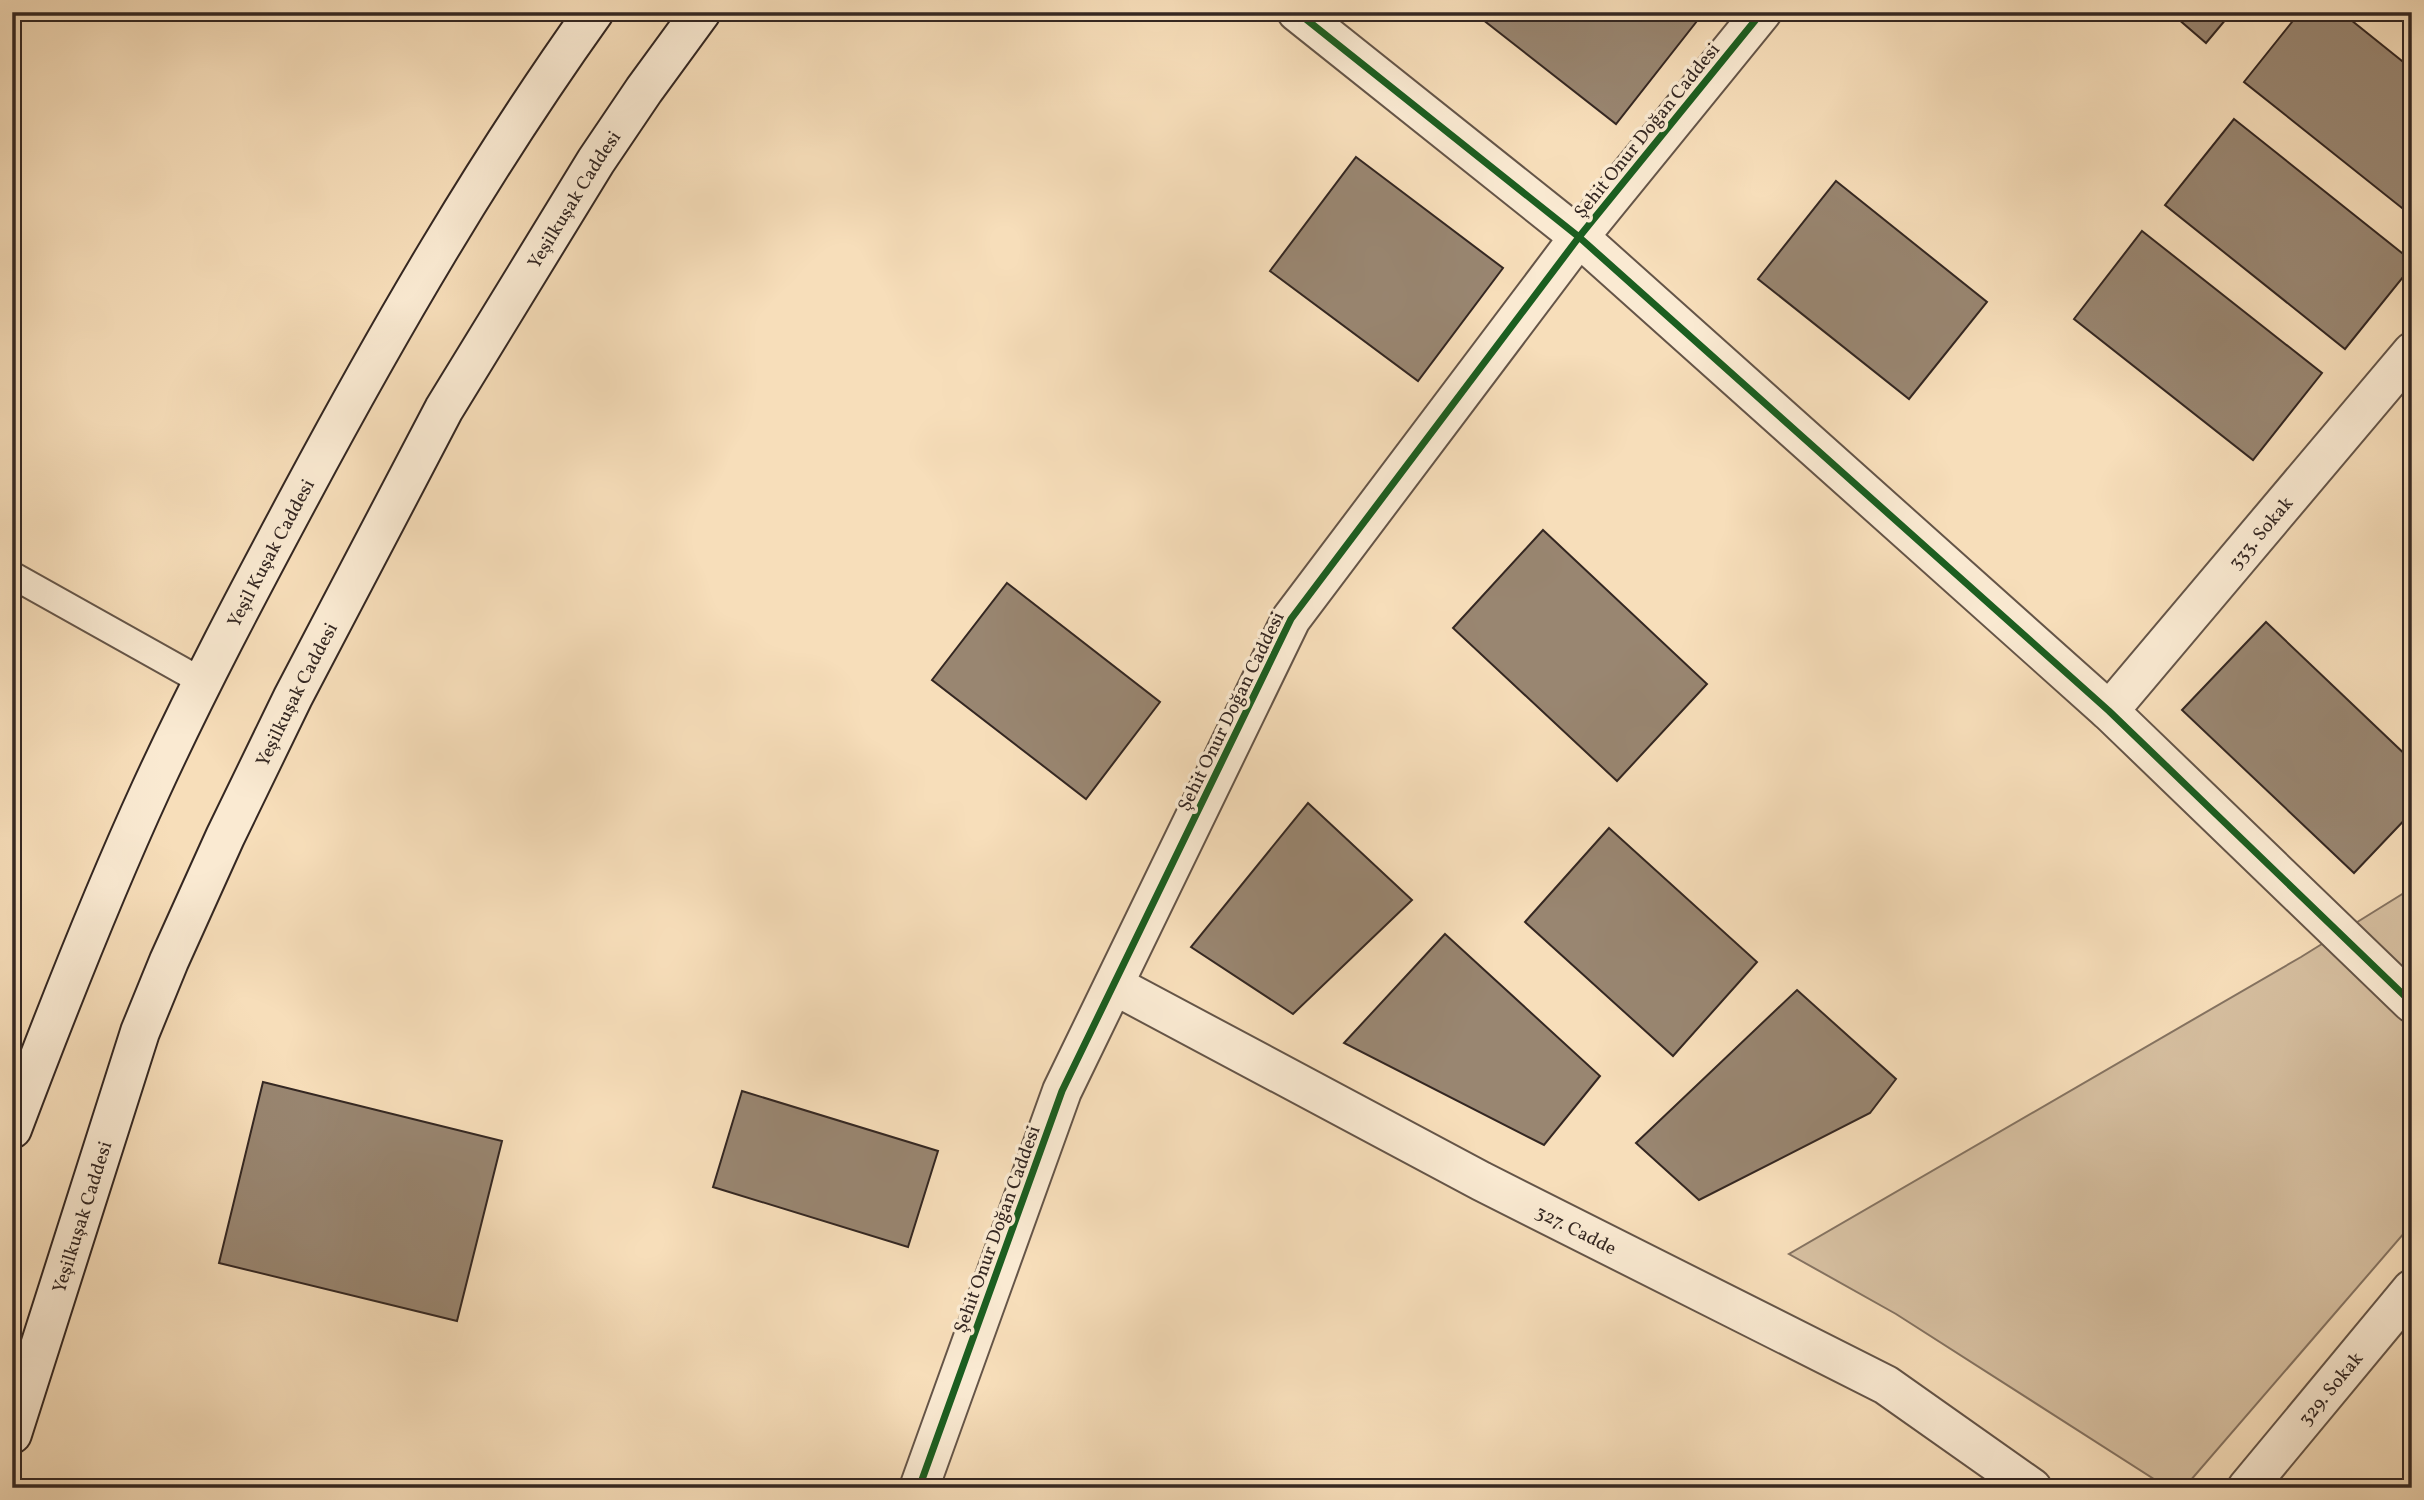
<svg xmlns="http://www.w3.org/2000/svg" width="2424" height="1500" viewBox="0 0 2424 1500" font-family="Vollkorn,serif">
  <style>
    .green { fill: #d6bfa0; stroke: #857361; stroke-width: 2 }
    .building { fill: #998671; stroke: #342722; stroke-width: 2 }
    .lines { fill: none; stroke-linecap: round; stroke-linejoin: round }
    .service-casing { stroke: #655548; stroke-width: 30 }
    .minor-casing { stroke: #655548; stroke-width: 42 }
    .tertiary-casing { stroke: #655548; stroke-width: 42 }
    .secondary-casing { stroke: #342722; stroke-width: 42 }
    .service { stroke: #faead2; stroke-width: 26 }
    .minor { stroke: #faead2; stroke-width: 38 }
    .tertiary { stroke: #faead2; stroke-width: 38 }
    .secondary { stroke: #faead2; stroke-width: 38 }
    .cycleway-casing { stroke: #faead2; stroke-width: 11 }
    .cycleway { stroke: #1b5e20; stroke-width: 7 }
    .labels { text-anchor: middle; stroke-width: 7; stroke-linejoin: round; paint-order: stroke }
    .street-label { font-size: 19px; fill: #342722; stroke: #faead2 }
  </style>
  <rect width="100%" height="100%" fill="#f7deba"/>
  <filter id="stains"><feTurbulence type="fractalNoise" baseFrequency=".00286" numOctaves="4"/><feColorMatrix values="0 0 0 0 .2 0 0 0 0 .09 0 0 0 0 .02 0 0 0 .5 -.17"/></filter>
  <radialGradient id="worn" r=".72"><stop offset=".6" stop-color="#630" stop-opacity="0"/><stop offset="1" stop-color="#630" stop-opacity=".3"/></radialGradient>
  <path class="green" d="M2412 888V1224L2184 1488H2168L1896 1314 1789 1254 2301 957Z"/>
  <path class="building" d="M1473 12H1685L1697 21 1616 124Z
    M2170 12H2232L2206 43Z
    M2300 12H2341L2412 69V216L2244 82Z
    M2234 119 2412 261V266L2345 349 2165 205Z
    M1356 157 1503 268 1418 381 1270 271Z
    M1836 181 1987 302 1909 399 1758 279Z
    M2142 231 2322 373 2253 460 2074 319Z
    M1543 530 1707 684 1617 781 1453 628Z
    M1007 583 1160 702 1086 799 932 680Z
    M2266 622 2412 761V812L2354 873 2182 710Z
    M1308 803 1412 900 1293 1014 1191 947Z
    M1609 828 1757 962 1673 1056 1525 922Z
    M1445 934 1600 1076 1544 1145 1344 1043Z
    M1797 990 1896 1079 1870 1113 1699 1200 1636 1143Z
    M263 1082 502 1141 457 1321 219 1263Z
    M742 1091 938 1151 908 1247 713 1187Z"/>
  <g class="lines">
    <defs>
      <path id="service" d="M12 575 203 682"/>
      <g id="minor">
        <path d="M1297 12 1579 237 2109 711 2412 1003"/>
        <path id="s1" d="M2109 711 2412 352"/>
        <path d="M919 1488 1062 1091 1291 619 1579 237 1762 12"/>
        <path id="s2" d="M2247 1488 2412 1289"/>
      </g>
      <g id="tertiary">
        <path id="s3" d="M1114 985 1481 1181 1886 1385 2032 1488"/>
      </g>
      <g id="secondary">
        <path id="s4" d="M12 1129C55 1015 100 900 151 789 197 689 249 591 301 494 390 328 484 166 594 12"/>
        <path id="s5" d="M12 1434 140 1032 169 961 225 837 293 697 444 409 596 161 644 90 701 12"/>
      </g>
    </defs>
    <use href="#service" class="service-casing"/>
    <use href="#minor" class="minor-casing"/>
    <use href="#tertiary" class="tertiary-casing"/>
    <use href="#secondary" class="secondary-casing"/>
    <use href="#service" class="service"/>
    <use href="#minor" class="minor"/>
    <use href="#tertiary" class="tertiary"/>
    <use href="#secondary" class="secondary"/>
    <defs>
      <path id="cycleway" d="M1297 12 1579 237 2109 711 2412 1003
        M919 1488 1062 1091 1291 619 1579 237 1762 12"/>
    </defs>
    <use href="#cycleway" class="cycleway-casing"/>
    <use href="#cycleway" class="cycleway"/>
  </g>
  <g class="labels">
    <g class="street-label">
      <text transform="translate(1646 130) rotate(-51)" y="7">Şehit Onur Doğan Caddesi</text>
      <text dy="7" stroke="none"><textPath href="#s5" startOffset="1362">Yeşilkuşak Caddesi</textPath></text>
      <text dy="7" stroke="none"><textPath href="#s1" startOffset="234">333. Sokak</textPath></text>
      <text dy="7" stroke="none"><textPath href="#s4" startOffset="632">Yeşil Kuşak Caddesi</textPath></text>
      <text dy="7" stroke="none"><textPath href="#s5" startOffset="794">Yeşilkuşak Caddesi</textPath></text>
      <text transform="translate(1230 711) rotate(-64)" y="7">Şehit Onur Doğan Caddesi</text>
      <text dy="7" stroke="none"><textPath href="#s5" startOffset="228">Yeşilkuşak Caddesi</textPath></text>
      <text transform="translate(996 1229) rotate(-70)" y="7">Şehit Onur Doğan Caddesi</text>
      <text dy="7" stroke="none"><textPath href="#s3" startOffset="523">327. Cadde</textPath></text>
      <text dy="7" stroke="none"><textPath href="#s2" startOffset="130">329. Sokak</textPath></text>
    </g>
  </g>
  <rect width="2424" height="1500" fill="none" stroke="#f7deba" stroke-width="42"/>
  <rect x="14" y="14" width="2396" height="1472" fill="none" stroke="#342722" stroke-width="3.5"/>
  <rect x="21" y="21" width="2382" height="1458" fill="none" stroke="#342722" stroke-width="2"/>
  <rect width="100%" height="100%" filter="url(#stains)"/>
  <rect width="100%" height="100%" fill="url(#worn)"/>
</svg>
